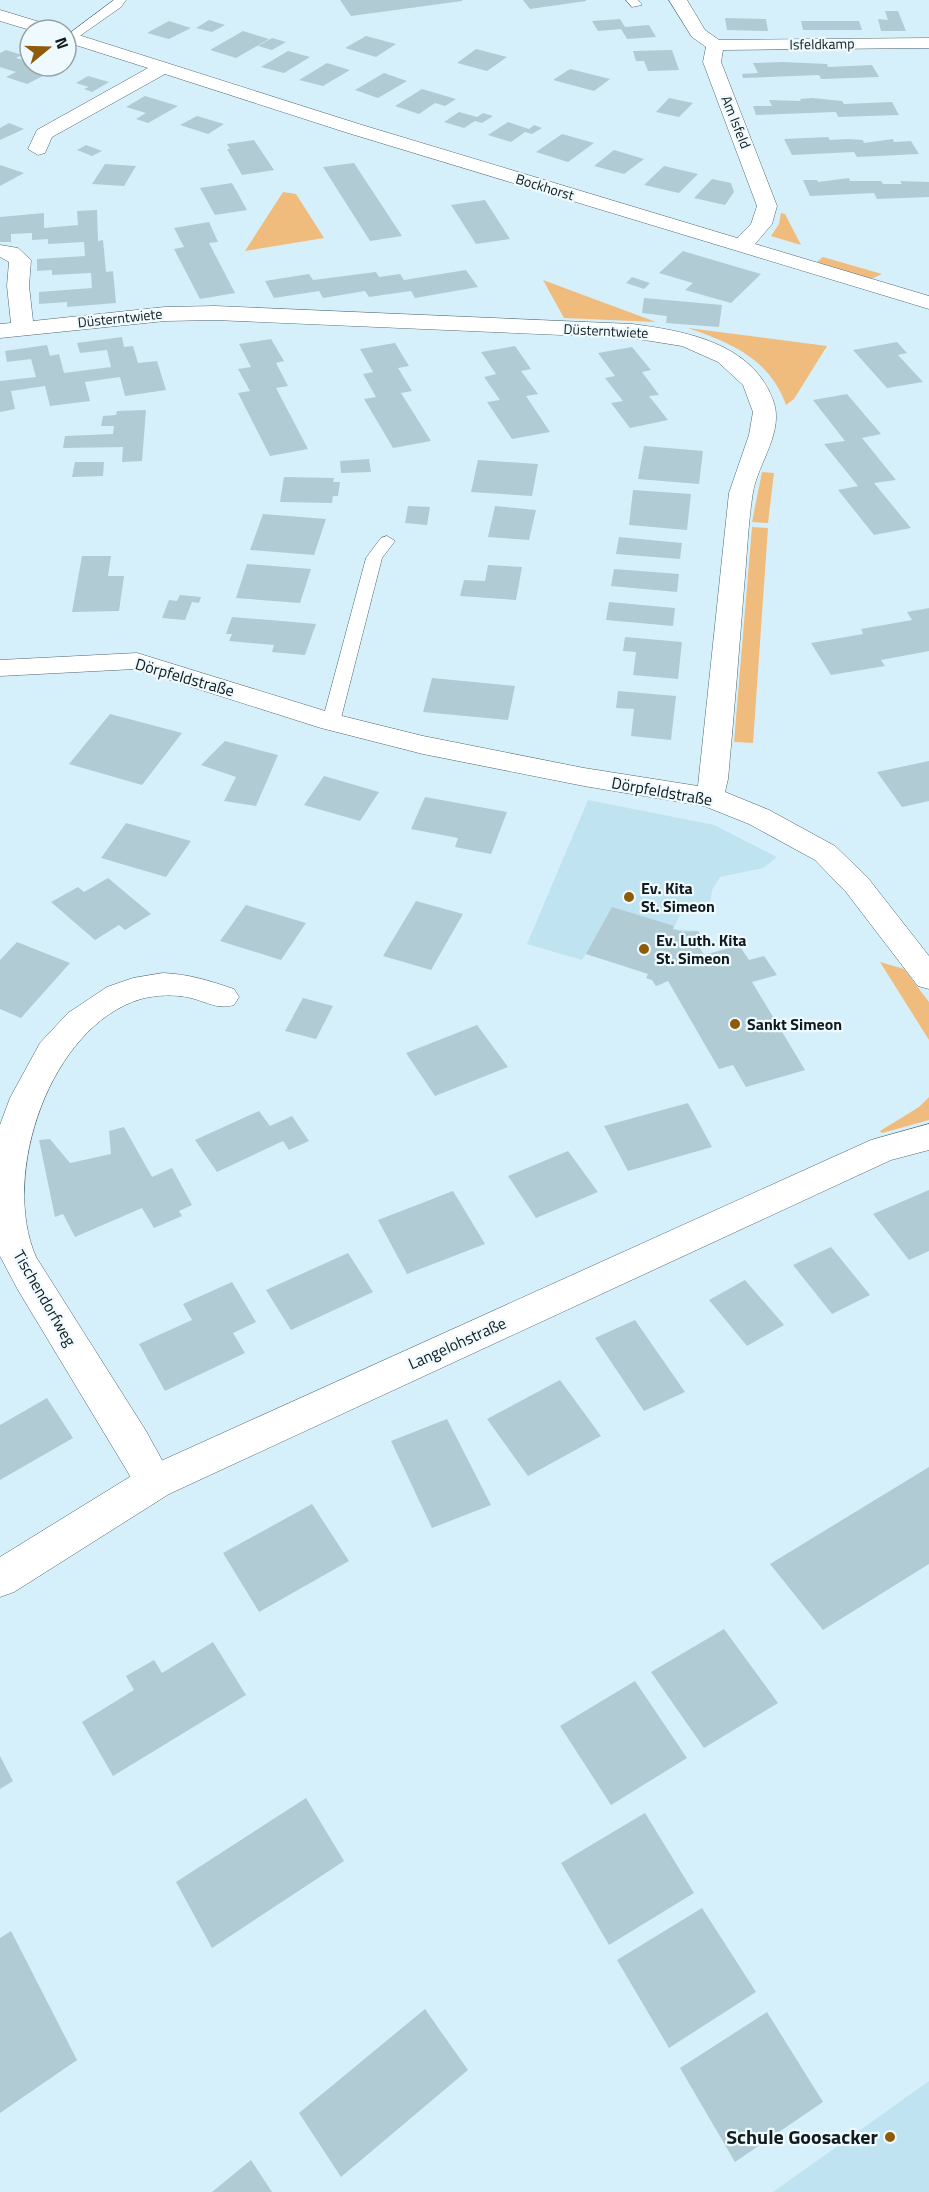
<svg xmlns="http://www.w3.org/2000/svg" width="929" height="2192" viewBox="0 0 929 2192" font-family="'Titillium Web',sans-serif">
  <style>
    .built { fill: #bfe3f0 }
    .green { fill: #f0bc7d }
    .building { fill: #b1cbd4 }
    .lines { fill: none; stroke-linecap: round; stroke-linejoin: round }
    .service-casing { stroke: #4f666f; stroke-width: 1 }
    .minor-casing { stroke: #4f666f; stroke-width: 1 }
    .tertiary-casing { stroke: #4f666f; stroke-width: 1 }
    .service { fill: #fff; fill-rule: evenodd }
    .minor { fill: #fff; fill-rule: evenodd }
    .tertiary { fill: #fff; fill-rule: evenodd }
    .poi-dot { fill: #8e5b08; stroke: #effafe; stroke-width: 2 }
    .labels { text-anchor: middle; stroke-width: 4.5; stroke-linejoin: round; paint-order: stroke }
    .far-street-label { font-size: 14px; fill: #111b1e; stroke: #effafe }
    .street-label { font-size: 16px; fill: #111b1e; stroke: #effafe }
    .poi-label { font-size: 16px; font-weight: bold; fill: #111b1e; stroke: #effafe; text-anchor: start }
    .near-poi-label { font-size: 20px; font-weight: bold; fill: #111b1e; stroke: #effafe; text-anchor: end }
  </style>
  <rect width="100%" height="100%" fill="#d5f0fa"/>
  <path class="built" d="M588 800 714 825 777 857 763 868 720 877 712 890 710 904 680 915 673 929 698 931 704 942 697 944 704 955 710 953 662 984 656 986 648 973 586 954 582 960 527 944Z
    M929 2081V2192H773Z"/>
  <path class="green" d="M283 192 296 194 324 238 245 251Z
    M781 213 785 214 801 245 771 236 779 224Z
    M823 257 882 274 871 279 817 262Z
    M543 280 656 322 564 318Z
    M688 328 827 346 794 399 786 405C770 359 731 343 688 328Z
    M762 472 774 473 768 523 752 522Z
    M752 527 768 528 753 743 734 742Z
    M880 962 904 969 929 1002V1040Z
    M929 1097V1120L882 1133 880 1131 919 1107Z"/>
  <path class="building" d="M340 0H462V1L351 16Z
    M523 0H586V1L530 9Z
    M885 11H898L906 31H881L878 19 888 20Z
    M725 18 766 19 768 31 727 30Z
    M620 19 625 27 649 25 656 37 627 39 621 29 598 31 592 21Z
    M209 20 225 25 212 32 196 28Z
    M169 21 191 28 169 39 147 33Z
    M801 21H859L862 30H803Z
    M243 31 269 39 236 58 210 50Z
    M366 36 396 44 376 57 345 48Z
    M272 38 286 42 272 50 258 46Z
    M476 49 507 57 487 71 457 63Z
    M6 50 22 55 16 58 30 62V66L55 70 27 84 6 77 16 72 0 67V53Z
    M672 50 679 70 648 71 644 61H636L633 51Z
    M288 51 310 57 284 73 261 67Z
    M783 62 827 64 828 67 872 65 879 77 821 79 819 75 743 78 742 74 758 73 753 63Z
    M327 63 350 70 323 86 299 80Z
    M570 69 610 79 594 91 553 80Z
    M384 73 407 81 378 98 355 90Z
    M88 76 109 82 92 92 84 89 89 87 76 83Z
    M422 89 456 99 445 106 435 103 419 114 395 106Z
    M145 96 178 106 148 123 136 119 146 113 126 107Z
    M669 98 693 103 679 117 656 112Z
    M812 98 842 101 844 104 892 102 899 115 838 117 836 112 756 115 753 106H772L769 100 801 101 800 99Z
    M459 112 477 117 483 113 493 116 482 123 475 121 464 128 444 122Z
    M197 116 224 124 208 134 180 125Z
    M508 122 529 129 534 125 542 128 532 134 525 132 511 142 488 135Z
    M9 123 24 129 0 140V128Z
    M562 134 594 143 568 162 536 152Z
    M828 137 830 140 848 139 863 140 864 143 893 139 894 142 911 141 919 154 857 157 854 152 792 155 784 139Z
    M254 140 274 170 242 175 227 149H230L227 144Z
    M86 145 102 151 92 156 77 150Z
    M614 150 644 159 624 174 594 166Z
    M354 163 402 236 370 241 323 167Z
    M105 164 136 166 124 186 92 184Z
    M0 165 24 173 0 186Z
    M664 166 698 174 679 193 644 185Z
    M849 178 850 181H881L883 184H902L900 181 929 182V197L877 199 874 193 810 196 803 180H817L818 182Z
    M712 179 731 183 734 192 725 205 694 198Z
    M232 183 247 210 215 215 200 188Z
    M485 200 510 239 476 244 451 205Z
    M97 210 98 241 103 240 106 272 113 271 116 303 67 307V302L39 304V292L92 288 91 273 52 275V270L37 271V259L85 256 84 242 48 244V239L32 240V233L11 234V242H0V217L44 213V228L78 225 77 211Z
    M209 222 218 242 209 243 235 293 200 299 174 249 184 247 174 228Z
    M683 251 713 260 761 274 731 303 685 290 693 283 659 273Z
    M466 270 478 287 415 298 411 291 369 297 365 291 323 298 319 291 274 298 265 281 309 274 313 280 376 272 379 277 400 274 404 280Z
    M632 277 650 283 644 289 626 283Z
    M644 298 722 305 719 327 666 323 667 316 642 313Z
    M122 337 124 347 133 346 138 363 157 361 166 390 125 396 120 377 85 382 90 401 50 406 45 386 11 391 15 409 0 412V381L36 377 31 359 7 362 5 351 47 345 50 356 59 354 64 373 111 367 107 350 80 353 77 343Z
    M271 339 284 361 276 363 288 386 276 388 308 449 270 456 238 393 250 391 238 369 251 367 239 344Z
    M897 342 907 353 898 355 923 382 887 388 853 350Z
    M395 343 409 366 398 368 412 391 401 393 431 441 393 448 364 399 376 397 363 374 373 372 360 349Z
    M515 346 531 369 521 371 538 394 526 396 550 432 512 439 487 402 500 400 484 377 496 374 481 352Z
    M632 347 651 370 642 372 659 395 649 396 668 420 630 428 611 403 623 401 605 378 615 376 598 353Z
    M847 394 881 434 862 438 896 480 874 483 911 528 874 535 838 490 858 486 824 444 845 441 813 400Z
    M146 410 142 461 122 462 123 447 63 448 65 436 113 434 114 426H101L103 416 116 415 117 411Z
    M644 446 703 451 699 484 638 479Z
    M369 459 371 472 341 473 340 461Z
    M478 460 538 464 532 496 471 492Z
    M75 462H104L103 476 72 477Z
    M284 477 334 478 333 482H340L338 496H333L332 503 280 502Z
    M633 490 691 494 687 530 629 525Z
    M408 506 430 507 427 525 405 523Z
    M495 506 536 510 529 540 488 537Z
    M263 514 326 519 314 555 250 550Z
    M619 537 682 543 680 559 616 554Z
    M82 556H111L108 576H124L119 611 72 612Z
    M247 564 311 569 300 603 236 598Z
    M488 565 522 567 516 600 460 596 464 580 485 581Z
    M614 569 679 574 677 592 611 586Z
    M180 595 201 597 199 603 192 602 185 620 162 618 169 600 177 601Z
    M609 602 675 608 673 626 606 620Z
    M929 608V651L881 660 885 666 831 675 811 643 863 634 861 629 912 620 907 612Z
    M232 617 282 621 316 624 305 655 272 652 274 645 229 641 232 634H226Z
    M625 637 682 642 678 679 633 675 636 652 623 651Z
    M432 678 515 686 508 720 423 712Z
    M618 691 676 696 671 740 631 736 634 709 616 708Z
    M110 714 182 733 142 785 69 764Z
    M225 741 278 755 256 806 224 801 236 777 201 765Z
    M929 761V801L902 807 877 772Z
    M324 776 379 792 360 821 304 805Z
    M425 797 507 812 491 854 455 847 458 838 411 829Z
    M126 823 191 841 166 877 101 858Z
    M108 878 151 914 125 930 119 925 95 940 51 902 78 887 84 892Z
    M416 901 463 914 431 970 383 956Z
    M246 905 306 923 281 960 220 941Z
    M612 907 674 926 673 929 683 932 698 931 704 942 697 944 704 955 739 945 749 960 764 956 777 975 752 982 805 1070 746 1087 733 1065 719 1069 668 981 656 986 652 980 646 978 648 974 586 954Z
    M17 942 70 963 21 1018 0 1009V960Z
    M303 998 333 1006 316 1039 285 1031Z
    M477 1025 508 1067 435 1096 406 1053Z
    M688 1103 712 1147 628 1171 604 1126Z
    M259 1111 270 1126 292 1116 309 1141 289 1150 283 1141 217 1172 195 1140Z
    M124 1127 152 1177 172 1168 192 1205 179 1211 182 1216 154 1228 142 1208 75 1237 63 1214 55 1217 39 1140 50 1139 70 1163 111 1154 109 1131Z
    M568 1151 598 1192 536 1218 508 1176Z
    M929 1190V1251L909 1260 873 1214Z
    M453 1191 485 1244 407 1274 378 1220Z
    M831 1247 870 1295 832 1314 793 1265Z
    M348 1253 373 1292 291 1330 266 1290Z
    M745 1280 784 1325 747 1346 709 1300Z
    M232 1282 256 1322 233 1333 245 1353 165 1391 139 1344 192 1320 183 1304Z
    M635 1320 685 1392 644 1411 595 1338Z
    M560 1380 601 1436 528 1476 487 1419Z
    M47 1398 73 1438 0 1480V1425Z
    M447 1419 491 1505 432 1528 391 1441Z
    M929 1467V1564L823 1630 770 1564Z
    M312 1504 349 1561 259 1612 223 1553Z
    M724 1629 778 1703 704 1748 651 1672Z
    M213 1642 246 1695 113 1776 82 1722 134 1690 126 1676 154 1660 162 1673Z
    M635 1681 687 1758 611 1805 560 1726Z
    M0 1756 13 1781 0 1789Z
    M306 1798 344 1861 212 1948 176 1882Z
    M645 1813 694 1893 609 1945 561 1863Z
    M702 1908 756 1992 669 2048 617 1960Z
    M11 1931 77 2060 0 2113V1938Z
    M425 2009 468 2070 341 2177 299 2113Z
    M767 2012 823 2102 735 2162 680 2068Z
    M251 2160 272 2192H212Z"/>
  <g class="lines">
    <defs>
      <path id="service" d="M114 0H126L121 7 74 40H66V36Z
        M626 0H638L642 5 632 7Z
        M387 536 395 541 382 558 340 722 337 726H325L322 722 366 558 381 538Z"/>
      <path id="minor" d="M669 0H687L705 30 719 40 929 38V48L723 50 721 62 777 206 772 224 755 244 929 296V309L348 133 165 74 52 137 45 153 38 155 28 149 37 130 148 68 66 42V31L362 125 737 238 751 224 757 206 703 62 706 47 692 37Z
        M0 10 53 26 56 30H30L0 21Z
        M0 245 18 248 31 260 29 286 33 321 165 307 215 306 632 324C686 331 752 343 773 400 785 431 758 463 753 492 748 523 747 556 744 588 739 651 734 715 728 779L725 792 769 810 835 846 868 878 929 956V989L918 986 846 892 815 860 749 824 704 806 584 786 423 754 321 728 135 669 0 676V660L137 653 338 715 423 736 584 768 698 786 729 493 749 435 753 412 743 385 718 362 682 346 632 338 215 320 165 321 0 338V324L11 323 7 286 9 262 0 257Z
        M163 973C189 974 210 981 234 989L239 997 234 1005C218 1010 207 1002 191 998 175 994 156 995 141 999 50 1026 0 1175 36 1257L146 1431 174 1482 169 1494 155 1499 141 1494 18 1290 0 1256V1125L10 1098 40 1043 68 1013 107 987 133 978Z"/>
      <path id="tertiary" d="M929 1124V1150L891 1160 169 1494 14 1592 0 1597V1557L141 1470 871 1140Z"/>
    </defs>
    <use href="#service" class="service-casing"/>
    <use href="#minor" class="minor-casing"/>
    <use href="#tertiary" class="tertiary-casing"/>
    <use href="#service" class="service"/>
    <use href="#minor" class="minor"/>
    <use href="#tertiary" class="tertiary"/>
  </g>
  <g class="poi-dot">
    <circle cx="629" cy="897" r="6"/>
    <circle cx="644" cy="949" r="6"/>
    <circle cx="735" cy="1024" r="6"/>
    <circle cx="890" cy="2137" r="6"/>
  </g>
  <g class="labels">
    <g class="far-street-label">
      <text transform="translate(822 44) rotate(-1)" y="5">Isfeldkamp</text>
      <text transform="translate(736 122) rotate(68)" y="5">Am Isfeld</text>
      <text transform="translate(545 187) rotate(17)" y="5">Bockhorst</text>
      <text transform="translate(120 318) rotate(-6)" y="5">Düsterntwiete</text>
      <text transform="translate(606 331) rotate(3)" y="5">Düsterntwiete</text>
    </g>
    <g class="street-label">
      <text transform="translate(185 677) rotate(16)" y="6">Dörpfeldstraße</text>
      <text transform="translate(662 791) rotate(10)" y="6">Dörpfeldstraße</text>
      <text transform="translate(45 1298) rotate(60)" y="6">Tischendorfweg</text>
      <text transform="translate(457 1343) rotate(-24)" y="6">Langelohstraße</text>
    </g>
    <g class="poi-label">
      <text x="641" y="894">Ev. Kita<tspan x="641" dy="18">St. Simeon</tspan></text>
      <text x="656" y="946">Ev. Luth. Kita<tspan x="656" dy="18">St. Simeon</tspan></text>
      <text x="747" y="1030">Sankt Simeon</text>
    </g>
    <g class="near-poi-label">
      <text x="878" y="2144">Schule Goosacker</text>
    </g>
  </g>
  <g transform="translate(48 48) rotate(71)"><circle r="28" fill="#effafe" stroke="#96a1a4" stroke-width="1.5"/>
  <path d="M0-4.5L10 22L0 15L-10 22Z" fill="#8e5b08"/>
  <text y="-9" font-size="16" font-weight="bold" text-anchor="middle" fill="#111b1e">N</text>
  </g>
</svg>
